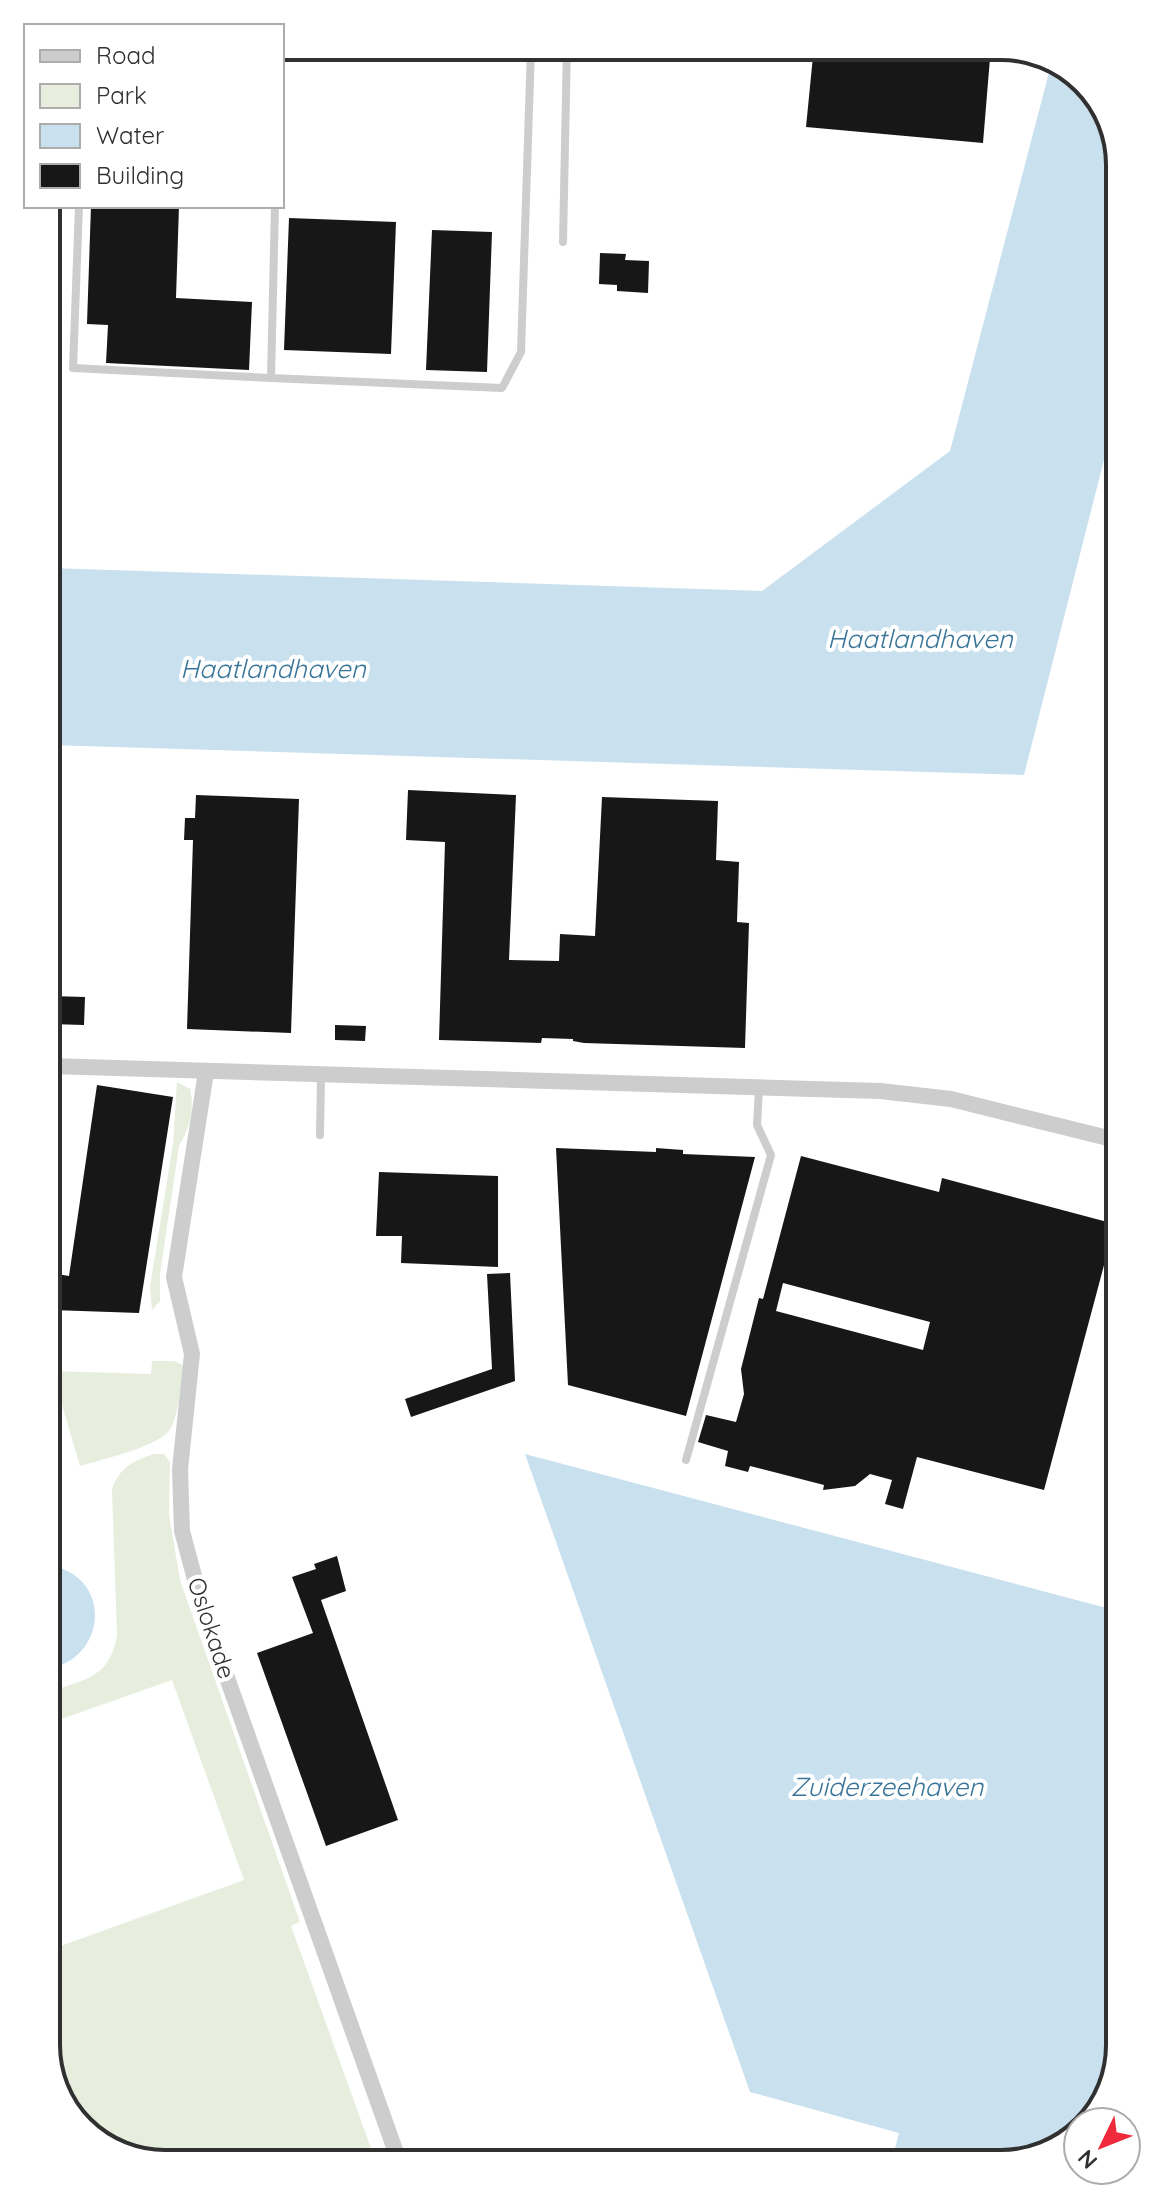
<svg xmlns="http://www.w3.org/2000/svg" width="1166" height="2210" viewBox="0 0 1166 2210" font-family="Quicksand,sans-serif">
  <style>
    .green { fill: #e7eede }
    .water { fill: #c9e1ee }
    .building { fill: #171717; fill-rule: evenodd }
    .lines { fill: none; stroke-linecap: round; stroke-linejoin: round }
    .service { stroke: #cdcdcd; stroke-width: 8 }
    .minor { stroke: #cdcdcd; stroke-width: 16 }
    .labels { text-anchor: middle; stroke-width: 8; stroke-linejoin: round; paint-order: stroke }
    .street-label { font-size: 24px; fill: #303030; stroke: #fff }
    .water-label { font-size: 26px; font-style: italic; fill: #387598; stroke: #fff }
    .rim { fill: none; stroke: #303030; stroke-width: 4 }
  </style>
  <rect width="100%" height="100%" fill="#fff"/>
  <path class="green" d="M177 1082 190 1089C195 1108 189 1130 179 1146L160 1274V1301L152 1310 150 1287 173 1143Z
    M152 1361H174L183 1365C181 1382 179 1420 168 1432 153 1448 102 1459 80 1466L52 1371 151 1374Z
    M153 1454H164L170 1462 169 1514 180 1580 300 1922 291 1926 376 2162 157 2164 98 2144 55 2091V1948L244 1880 172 1680 53 1722V1691C88 1678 109 1677 117 1636L112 1489C120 1467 132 1462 153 1454Z"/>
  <path class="water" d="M1052 61 1068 66 1111 119 1112 428 1024 775 49 745 48 565 50 568 762 591 950 451Z
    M525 1454 1118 1611 1120 1998 1087 2122H1078V2130L1047 2155 893 2156 899 2133 750 2092Z
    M53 1566C110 1578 108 1653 53 1668Z"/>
  <path class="building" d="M814 46H991L983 143 806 127Z
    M91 206H179L176 298 252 302 249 370 106 363 108 325 87 324Z
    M289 218 396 222 391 354 284 350Z
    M432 230 492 232 487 372 426 370Z
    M600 253 626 254 625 260 649 261 648 293 617 291V285L599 284Z
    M408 790 516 795 509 960 559 961 560 934 595 936 602 797 718 801 716 860 739 862 737 922 749 923 745 1048 584 1043 573 1041V1039L542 1038 541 1043 439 1040 445 842 406 840Z
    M196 795 299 799 291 1033 187 1029 193 840H184L185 818H195Z
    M50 996 85 997 84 1025 50 1024Z
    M335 1025 366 1026 365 1041 335 1040Z
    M97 1085 173 1097 139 1313 52 1310 51 1273 69 1276Z
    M556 1148 656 1152V1148L683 1150V1154L755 1157 686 1416 568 1385Z
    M801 1156 939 1192 942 1178 1115 1224 1044 1490 917 1457 903 1509 885 1504 892 1480 870 1474 855 1486 823 1490 824 1485 750 1466 748 1472 725 1466 728 1451 698 1442 706 1415 736 1422 744 1394 741 1369 759 1298 763 1299ZM783 1283 930 1322 923 1350 776 1311Z
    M379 1172 498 1176V1267L401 1263 402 1236H376Z
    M510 1273 515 1381 411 1417 405 1399 492 1369 487 1274Z
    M337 1556 346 1591 321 1600 398 1820 326 1846 257 1653 313 1633 292 1577 316 1569 314 1564Z"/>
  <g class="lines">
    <path class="service" d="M79 206 73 368 271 378 275 206
      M563 242 567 46
      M271 378 502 388 521 352 531 48
      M320 1135 321 1075
      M686 1460 771 1155 757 1125 759 1088
      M1096 2115 1120 2025"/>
    <path class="minor" d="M50 1066 880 1091 951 1099 1116 1140
      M206 1072 174 1277 192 1354 180 1469 182 1531 204 1613 399 2161"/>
  </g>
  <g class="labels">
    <g class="street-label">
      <text transform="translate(211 1628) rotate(72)" y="8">Oslokade</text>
    </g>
    <g class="water-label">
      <text x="920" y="648">Haatlandhaven</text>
      <text x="273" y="678">Haatlandhaven</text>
      <text x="887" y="1796">Zuiderzeehaven</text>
    </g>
  </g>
  <path d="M0 0H1166V2210H0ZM165 60H1001A105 105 0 0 1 1106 165V2045A105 105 0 0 1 1001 2150H165A105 105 0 0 1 60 2045V165A105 105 0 0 1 165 60Z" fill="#fff" fill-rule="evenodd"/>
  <path class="rim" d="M165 60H1001A105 105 0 0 1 1106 165V2045A105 105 0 0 1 1001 2150H165A105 105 0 0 1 60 2045V165A105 105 0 0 1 165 60Z"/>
  <rect x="24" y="24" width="260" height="184" fill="#ffffff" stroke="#acacac" stroke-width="2"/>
  <rect x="40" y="50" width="40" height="12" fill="#cdcdcd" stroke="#acacac" stroke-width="2"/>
  <text x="96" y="64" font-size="24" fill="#303030">Road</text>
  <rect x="40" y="84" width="40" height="24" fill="#e7eede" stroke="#acacac" stroke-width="2"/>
  <text x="96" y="104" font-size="24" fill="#303030">Park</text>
  <rect x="40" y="124" width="40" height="24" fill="#c9e1ee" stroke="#acacac" stroke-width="2"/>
  <text x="96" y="144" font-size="24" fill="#303030">Water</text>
  <rect x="40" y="164" width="40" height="24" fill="#171717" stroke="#acacac" stroke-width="2"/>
  <text x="96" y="184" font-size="24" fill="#303030">Building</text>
  <g transform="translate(1102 2146) rotate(227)"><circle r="38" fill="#ffffff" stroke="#acacac" stroke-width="2"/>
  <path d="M0-6L14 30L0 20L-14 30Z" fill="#ef2a3d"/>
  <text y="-12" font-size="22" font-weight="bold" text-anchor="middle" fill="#303030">N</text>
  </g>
</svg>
